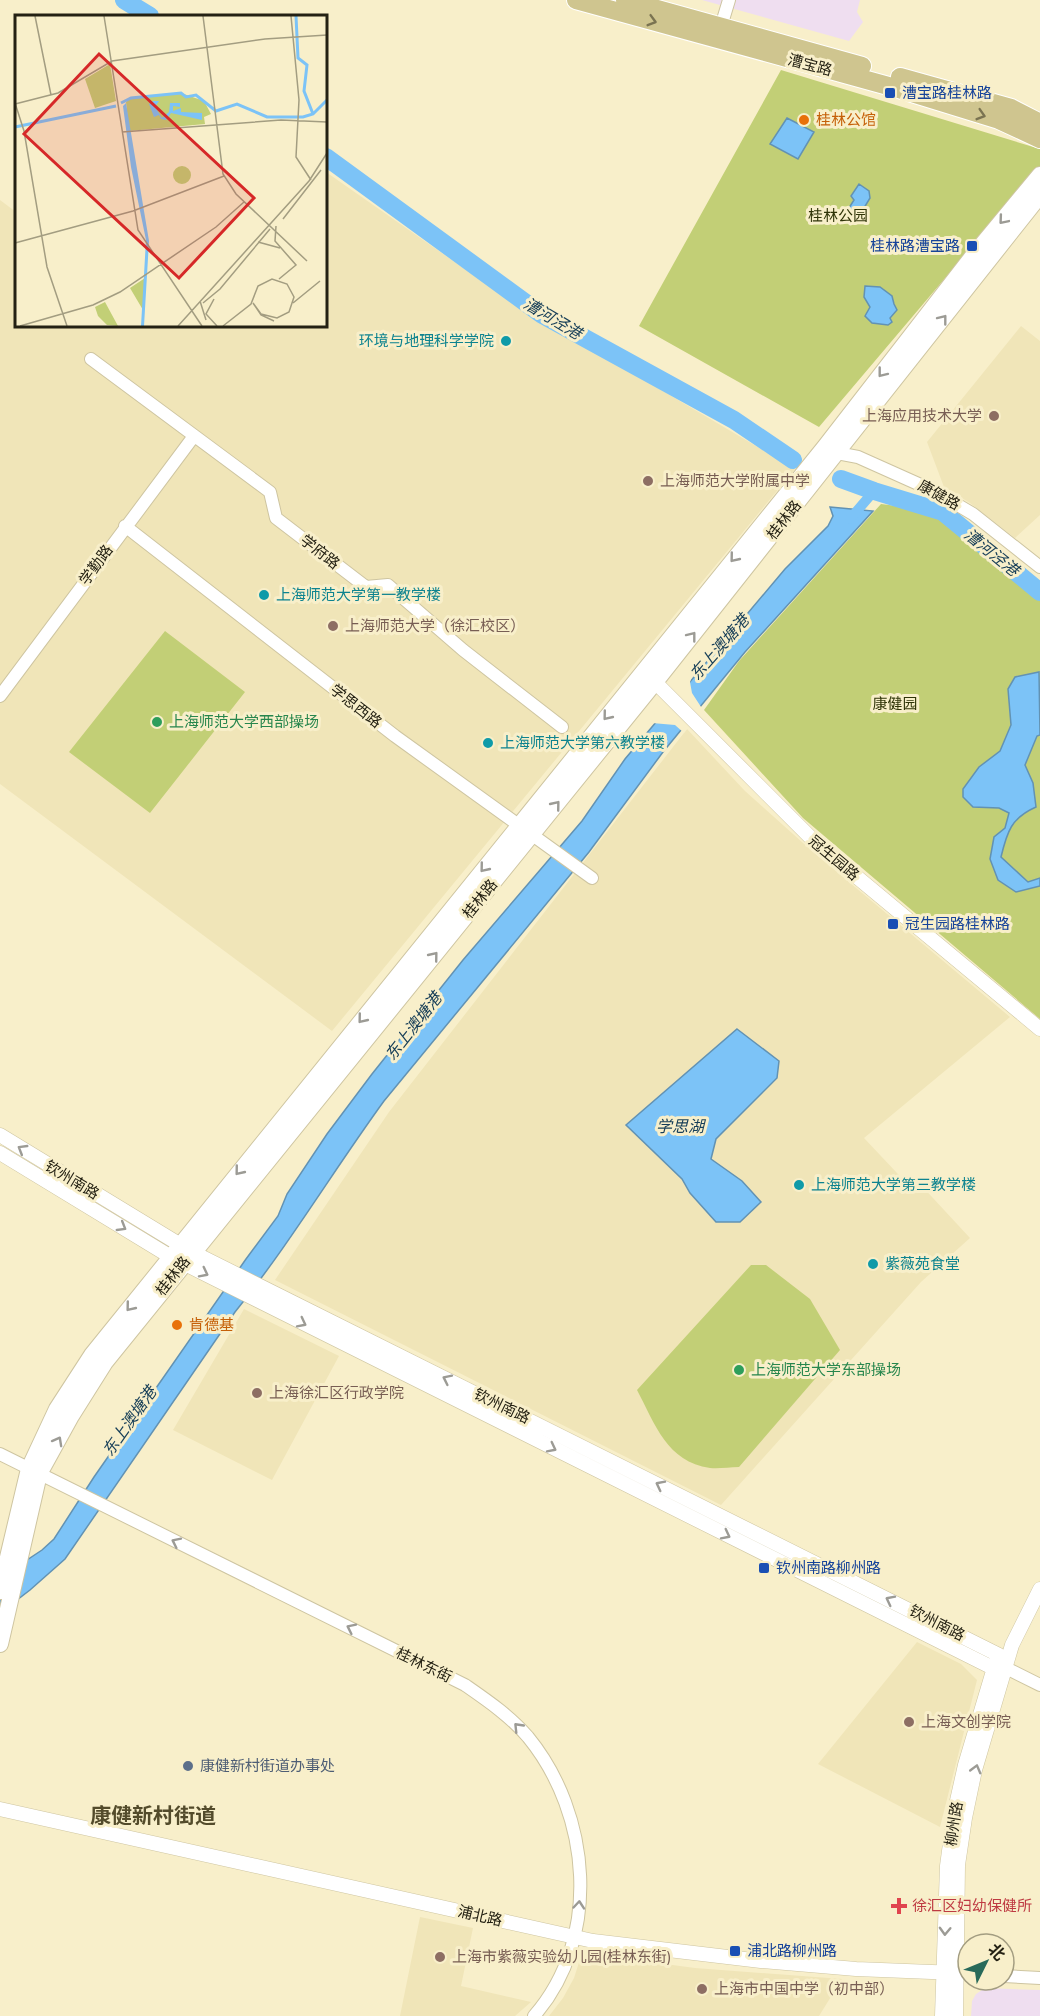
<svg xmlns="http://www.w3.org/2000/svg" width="1040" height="2016" viewBox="0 0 1040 2016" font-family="Mulish,'Noto Sans SC',sans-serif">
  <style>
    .commercial { fill: #efdef0 }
    .built { fill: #f0e5b8 }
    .green { fill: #c2cf76 }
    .water { fill: #7cc3f7; stroke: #6292b3; stroke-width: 1.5 }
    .pier { fill: #f8efca }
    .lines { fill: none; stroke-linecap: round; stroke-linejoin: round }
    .canal { stroke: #7cc3f7; stroke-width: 10 }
    .river { stroke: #7cc3f7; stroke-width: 18 }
    .minor-casing { stroke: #cec5a1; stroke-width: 14 }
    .tertiary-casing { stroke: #cec5a1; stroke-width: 15 }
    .secondary-casing { stroke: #cec5a1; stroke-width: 18 }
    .primary-casing { stroke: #fff; stroke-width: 20 }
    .minor { stroke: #fff; stroke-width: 12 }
    .tertiary { stroke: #fff; stroke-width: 14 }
    .secondary { stroke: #fff; stroke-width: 16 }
    .primary { stroke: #cfc58f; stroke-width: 18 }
    .oneway { stroke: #7a7351 }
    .oneway2 { stroke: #9c9b95 }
    .transit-dot { fill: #1a4fb4; stroke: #f8efca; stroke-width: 2 }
    .food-dot { fill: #e8710a; stroke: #f8efca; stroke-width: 2 }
    .culture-dot { fill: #0f9aa8; stroke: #f8efca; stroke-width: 2 }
    .education-dot { fill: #8d6e63; stroke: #f8efca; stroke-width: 2 }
    .leisure-dot { fill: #2e9e5b; stroke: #f8efca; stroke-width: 2 }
    .service-dot { fill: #5c6f8a; stroke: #f8efca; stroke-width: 2 }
    .health-dot { fill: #e0444e; stroke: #f8efca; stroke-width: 2 }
    .labels { text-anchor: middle; stroke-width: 6; stroke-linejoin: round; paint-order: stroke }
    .street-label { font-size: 15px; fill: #242113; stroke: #f8efca }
    .transit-label { font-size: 15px; fill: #164399; stroke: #f8efca; text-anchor: start }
    .food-label { font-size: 15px; fill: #c56008; stroke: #f8efca; text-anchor: start }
    .park-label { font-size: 15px; fill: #2f3408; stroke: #f8efca }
    .culture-label { font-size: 15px; fill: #0d838f; stroke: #f8efca; text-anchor: start }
    .education-label { font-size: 15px; fill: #785e54; stroke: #f8efca; text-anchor: start }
    .leisure-label { font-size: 15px; fill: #27864d; stroke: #f8efca; text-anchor: start }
    .service-label { font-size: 15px; fill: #4e5e75; stroke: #f8efca; text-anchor: start }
    .health-label { font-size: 15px; fill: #be3a42; stroke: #f8efca; text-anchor: start }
    .water-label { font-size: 16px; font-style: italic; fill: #153d57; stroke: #f8efca }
    .district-label { font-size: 21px; font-weight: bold; fill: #534b2b; stroke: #f8efca }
    .inset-river { fill: none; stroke: #7cc3f7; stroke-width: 3 }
    .inset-road { fill: none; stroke: #a39d81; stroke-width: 1.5 }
    .view { fill: #d62828; fill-opacity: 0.15; stroke: #d62828; stroke-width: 3 }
    .inset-edge { fill: none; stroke: #242113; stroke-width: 3 }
  </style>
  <rect width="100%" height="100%" fill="#f8efca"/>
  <path class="commercial" d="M702 0H860L857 12 863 22 849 41Z
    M985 1988 1040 1990V2016H971L972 2001 976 1994Z"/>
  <path class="built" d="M326 172 509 300 795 469 332 1031 0 784V200L16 212V326H326Z
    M1021 326 1040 341V515L1015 538 970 503 944 487 927 442Z
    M687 729 745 791 812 851 1010 1017 864 1138 913 1190 920 1184 970 1238 921 1282 721 1505 275 1280 389 1112Z
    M244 1309 339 1356 272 1480 173 1430Z
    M917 1642 961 1664 977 1680 940 1827 818 1764Z
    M420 1917 473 1928 461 1986 531 2002 515 2016H400Z
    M582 1953 695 1968 842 1979 819 2016H549L563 1998 574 1978Z"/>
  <path class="green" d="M781 70 1040 149V166L819 427 639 326Z
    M881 504 943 512 1040 592V1019L803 818 704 710 739 661Z
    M165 631 245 692 150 813 69 752Z
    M751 1265H766L810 1299 840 1350 739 1467C729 1467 719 1469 710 1468 667 1462 655 1424 637 1390Z"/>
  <path class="water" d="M787 118 814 132 798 159 770 144Z
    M859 184 869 191 870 198 855 223 841 213 849 208 854 200 851 196Z
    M865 286 880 287 892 296 894 304 897 310 890 318 892 322 888 325 872 323 865 316 870 307 864 297Z
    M830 507 873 511 745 652 663 752 589 852 384 1101C333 1171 289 1245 235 1312L65 1559 30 1590 0 1613V1578L42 1550 54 1539 94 1477 246 1259 278 1216 287 1194 327 1134 372 1074 463 960 582 821 625 759 785 569 828 526 833 516Z
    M1039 672 1040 735 1037 736 1025 765 1033 783 1036 807C1011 818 1007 832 1001 857L1028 882 1040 878V886L1016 892 998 880 990 859 994 837 1005 828 1009 813 999 808 973 807 963 797V789L979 767 1000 751 1011 725 1008 689 1015 677Z
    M737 1029 779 1061 777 1078 716 1139 711 1159 742 1181 761 1202 740 1222H716L690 1193 682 1179 626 1125Z"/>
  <path class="pier" d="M693 674 690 682 692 693 703 710 702 711 684 733 675 725 652 723Z"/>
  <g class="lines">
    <path class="canal" d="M850 519 874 491"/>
    <path class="river" d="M124 0 150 16
      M326 157 541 314 734 420 793 460
      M841 479 874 491 943 512 1040 592"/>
    <defs>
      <path id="minor" d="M719 33 729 0
        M91 359 270 492 276 518 366 587 388 585 463 650 562 727
        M831 450 837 453 858 457 934 491 973 514 1040 567
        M125 526 395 736 592 878
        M0 696 194 436
        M0 1454 465 1685C488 1701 510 1716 528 1737 591 1814 602 1938 534 2016
        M1006 1668 1040 1685
        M1004 1976 1040 1978"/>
      <path id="tertiary" d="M649 676 816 843 1040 1029
        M0 1135 192 1252 999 1655 1006 1668
        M0 1153 171 1257 993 1668H1006
        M0 1809 593 1941 761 1961 856 1969 957 1973
        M942 2016 947 1866 954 1814 965 1765 996 1661
        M956 2016 958 1865 965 1818 975 1770 1012 1645 1040 1589"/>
      <path id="secondary" d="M0 1591 29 1469 57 1409 92 1355 825 447 977 251 1040 175
        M0 1644 39 1474 71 1416 105 1362 655 682 1040 195"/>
      <path id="primary" d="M576 0 892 87 999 120 1040 139
        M625 0 862 66
        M900 77 1011 108 1040 123"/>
    </defs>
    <use href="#minor" class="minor-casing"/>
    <use href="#tertiary" class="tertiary-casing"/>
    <use href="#secondary" class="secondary-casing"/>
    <use href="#primary" class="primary-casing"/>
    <use href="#minor" class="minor"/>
    <use href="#tertiary" class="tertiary"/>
    <use href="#secondary" class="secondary"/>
    <use href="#primary" class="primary"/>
  </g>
  <defs><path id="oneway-chevron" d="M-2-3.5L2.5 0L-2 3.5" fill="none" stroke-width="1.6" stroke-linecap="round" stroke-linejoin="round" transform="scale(1.5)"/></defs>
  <g class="oneway">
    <use href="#oneway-chevron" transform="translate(652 21) rotate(16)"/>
    <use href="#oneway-chevron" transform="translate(981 115) rotate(17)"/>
  </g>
  <g class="oneway2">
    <use href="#oneway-chevron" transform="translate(1003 220) rotate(130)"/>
    <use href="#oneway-chevron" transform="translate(943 319) rotate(-52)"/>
    <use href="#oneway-chevron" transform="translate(882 373) rotate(128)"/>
    <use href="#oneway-chevron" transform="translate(734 558) rotate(129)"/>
    <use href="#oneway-chevron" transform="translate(692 636) rotate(-52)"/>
    <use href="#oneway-chevron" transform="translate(607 716) rotate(129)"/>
    <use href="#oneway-chevron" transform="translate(556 805) rotate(-51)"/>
    <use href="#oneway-chevron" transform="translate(484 868) rotate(129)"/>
    <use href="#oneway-chevron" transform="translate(434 956) rotate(-51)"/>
    <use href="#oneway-chevron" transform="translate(362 1019) rotate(129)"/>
    <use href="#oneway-chevron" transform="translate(22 1149) rotate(-149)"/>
    <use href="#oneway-chevron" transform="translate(239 1171) rotate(129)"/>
    <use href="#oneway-chevron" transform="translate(122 1227) rotate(31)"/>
    <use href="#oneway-chevron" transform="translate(204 1273) rotate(27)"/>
    <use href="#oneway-chevron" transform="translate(130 1307) rotate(129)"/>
    <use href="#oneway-chevron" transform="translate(302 1323) rotate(27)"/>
    <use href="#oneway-chevron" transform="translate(447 1379) rotate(-154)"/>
    <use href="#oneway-chevron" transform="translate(58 1441) rotate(-61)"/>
    <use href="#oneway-chevron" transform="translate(552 1448) rotate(27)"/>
    <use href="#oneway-chevron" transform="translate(660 1485) rotate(-153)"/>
    <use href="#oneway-chevron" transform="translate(726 1535) rotate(27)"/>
    <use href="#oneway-chevron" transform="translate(176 1542) rotate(-154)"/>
    <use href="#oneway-chevron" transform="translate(890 1600) rotate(-153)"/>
    <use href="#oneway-chevron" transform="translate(351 1628) rotate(-154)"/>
    <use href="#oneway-chevron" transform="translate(518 1727) rotate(-134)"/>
    <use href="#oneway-chevron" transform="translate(976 1769) rotate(-75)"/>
    <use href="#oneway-chevron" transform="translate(579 1905) rotate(-85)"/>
    <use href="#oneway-chevron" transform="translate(945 1931) rotate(92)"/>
  </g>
  <g class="transit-dot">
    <rect x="884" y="87" width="12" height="12" rx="3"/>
    <rect x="966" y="240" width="12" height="12" rx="3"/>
    <rect x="887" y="918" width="12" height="12" rx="3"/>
    <rect x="758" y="1562" width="12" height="12" rx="3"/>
    <rect x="729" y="1945" width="12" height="12" rx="3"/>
  </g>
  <g class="food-dot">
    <circle cx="804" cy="120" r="6"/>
    <circle cx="177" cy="1325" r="6"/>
  </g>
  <g class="culture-dot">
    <circle cx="506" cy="341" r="6"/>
    <circle cx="264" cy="595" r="6"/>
    <circle cx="488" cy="743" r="6"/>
    <circle cx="799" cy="1185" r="6"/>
    <circle cx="873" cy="1264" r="6"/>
  </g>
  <g class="education-dot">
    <circle cx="994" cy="416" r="6"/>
    <circle cx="648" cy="481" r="6"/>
    <circle cx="333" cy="626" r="6"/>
    <circle cx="257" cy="1393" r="6"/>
    <circle cx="909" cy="1722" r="6"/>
    <circle cx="440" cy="1957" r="6"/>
    <circle cx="702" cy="1989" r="6"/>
  </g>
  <g class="leisure-dot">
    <circle cx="157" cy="722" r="6"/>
    <circle cx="739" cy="1370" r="6"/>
  </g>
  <circle class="service-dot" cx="188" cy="1766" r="6"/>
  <path class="health-dot" d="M896 1897h6v6h6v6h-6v6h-6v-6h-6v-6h6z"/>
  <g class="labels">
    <g class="street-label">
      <text transform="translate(810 65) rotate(15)" y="5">漕宝路</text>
      <text transform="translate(939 495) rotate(29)" y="5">康健路</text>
      <text transform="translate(784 520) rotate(-52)" y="5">桂林路</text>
      <text transform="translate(320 552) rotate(38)" y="5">学府路</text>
      <text transform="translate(96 565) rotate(-54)" y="5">学勤路</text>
      <text transform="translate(356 706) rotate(38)" y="5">学思西路</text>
      <text transform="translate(834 858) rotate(40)" y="5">冠生园路</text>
      <text transform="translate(480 899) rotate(-51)" y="5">桂林路</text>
      <text transform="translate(72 1180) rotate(31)" y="5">钦州南路</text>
      <text transform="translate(173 1276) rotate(-52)" y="5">桂林路</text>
      <text transform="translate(502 1406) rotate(26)" y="5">钦州南路</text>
      <text transform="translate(937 1623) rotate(27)" y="5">钦州南路</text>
      <text transform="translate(424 1665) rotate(26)" y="5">桂林东街</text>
      <text transform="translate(954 1824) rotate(-81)" y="5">柳州路</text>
      <text transform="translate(480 1916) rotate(13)" y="5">浦北路</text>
    </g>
    <g class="transit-label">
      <text x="902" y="98">漕宝路桂林路</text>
      <text x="960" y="251" text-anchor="end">桂林路漕宝路</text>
      <text x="905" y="929">冠生园路桂林路</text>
      <text x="776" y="1573">钦州南路柳州路</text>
      <text x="747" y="1956">浦北路柳州路</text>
    </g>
    <g class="food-label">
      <text x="816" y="125">桂林公馆</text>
      <text x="189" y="1330">肯德基</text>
    </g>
    <g class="park-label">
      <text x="838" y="221">桂林公园</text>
      <text x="895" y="709">康健园</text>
    </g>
    <g class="culture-label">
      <text x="494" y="346" text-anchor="end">环境与地理科学学院</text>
      <text x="276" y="600">上海师范大学第一教学楼</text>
      <text x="500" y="748">上海师范大学第六教学楼</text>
      <text x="811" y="1190">上海师范大学第三教学楼</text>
      <text x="885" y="1269">紫薇苑食堂</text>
    </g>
    <g class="education-label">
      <text x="982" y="421" text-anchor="end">上海应用技术大学</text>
      <text x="660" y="486">上海师范大学附属中学</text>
      <text x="345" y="631">上海师范大学（徐汇校区）</text>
      <text x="269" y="1398">上海徐汇区行政学院</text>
      <text x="921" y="1727">上海文创学院</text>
      <text x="452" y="1962">上海市紫薇实验幼儿园(桂林东街)</text>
      <text x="714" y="1994">上海市中国中学（初中部）</text>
    </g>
    <g class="leisure-label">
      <text x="169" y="727">上海师范大学西部操场</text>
      <text x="751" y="1375">上海师范大学东部操场</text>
    </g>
    <g class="service-label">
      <text x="200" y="1771">康健新村街道办事处</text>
    </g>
    <g class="health-label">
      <text x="912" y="1911">徐汇区妇幼保健所</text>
    </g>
    <g class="water-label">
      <text transform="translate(553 318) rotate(31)" y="6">漕河泾港</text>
      <text transform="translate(992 552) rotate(39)" y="6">漕河泾港</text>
      <text transform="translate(719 647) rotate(-49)" y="6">东上澳塘港</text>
      <text transform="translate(413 1026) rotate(-52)" y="6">东上澳塘港</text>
      <text x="680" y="1132">学思湖</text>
      <text transform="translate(129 1421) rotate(-55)" y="6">东上澳塘港</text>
    </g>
    <g class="district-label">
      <text x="153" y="1823">康健新村街道</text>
    </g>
  </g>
  <g transform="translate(15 15)">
    <rect width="312" height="312" fill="#f8efca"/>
    <path d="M95 49 101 86 80 93 70 64ZM166 78 189 86 196 99 189 102 190 109 114 116 111 87 116 83ZM158 160a9 9 0 1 1 18 0a9 9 0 1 1-18 0ZM130 263V279L128 295 115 273ZM90 287 103 311 92 310 83 301 80 292Z" fill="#c2cf76"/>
    <path d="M138 86H144L140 92 147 103 154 97 155 88H165V92L158 91V96L166 93V97L187 98V105L156 98 151 105 146 104 144 100 139 102 134 89ZM111 88 134 226 129 311H126L131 225 116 152 108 91Z" fill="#7cc3f7"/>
    <path class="inset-river" d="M281 1 283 43 292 50 289 76 298 99M106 88 116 83 166 78 171 82 181 80 201 96 222 89 252 102H288L298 99 312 85M0 112 101 91"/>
    <path class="inset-road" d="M20 1 36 80M89 1 123 215 187 311M188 1 208 159 221 179 292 246M276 1 284 85 281 142 296 165M0 88 9 116 32 252 52 311M0 89 43 78 97 46 250 24 312 20M107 117 266 105 312 107M268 204 306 155M261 211 260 226 281 250 264 264M243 227 265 233M0 228 118 196 209 161M199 284 191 299 202 311M185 286 191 305M188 288 205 274 255 214M278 288 305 266M5 311 78 290 105 277 201 212 229 187M163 311 294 166 312 138M208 311 236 289 243 271 257 264 272 269 279 282 274 297 262 303 246 299 238 288 246 300 259 306"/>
    <path class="view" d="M84 39 239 183 164 263 9 119Z"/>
    <rect width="312" height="312" class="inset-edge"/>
  </g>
  <g transform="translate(986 1962) rotate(47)"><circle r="28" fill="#f8efca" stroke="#a39d81" stroke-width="1.5"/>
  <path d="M0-4.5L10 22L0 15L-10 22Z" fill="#286a5a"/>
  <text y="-9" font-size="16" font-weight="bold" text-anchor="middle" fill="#242113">北</text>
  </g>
</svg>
